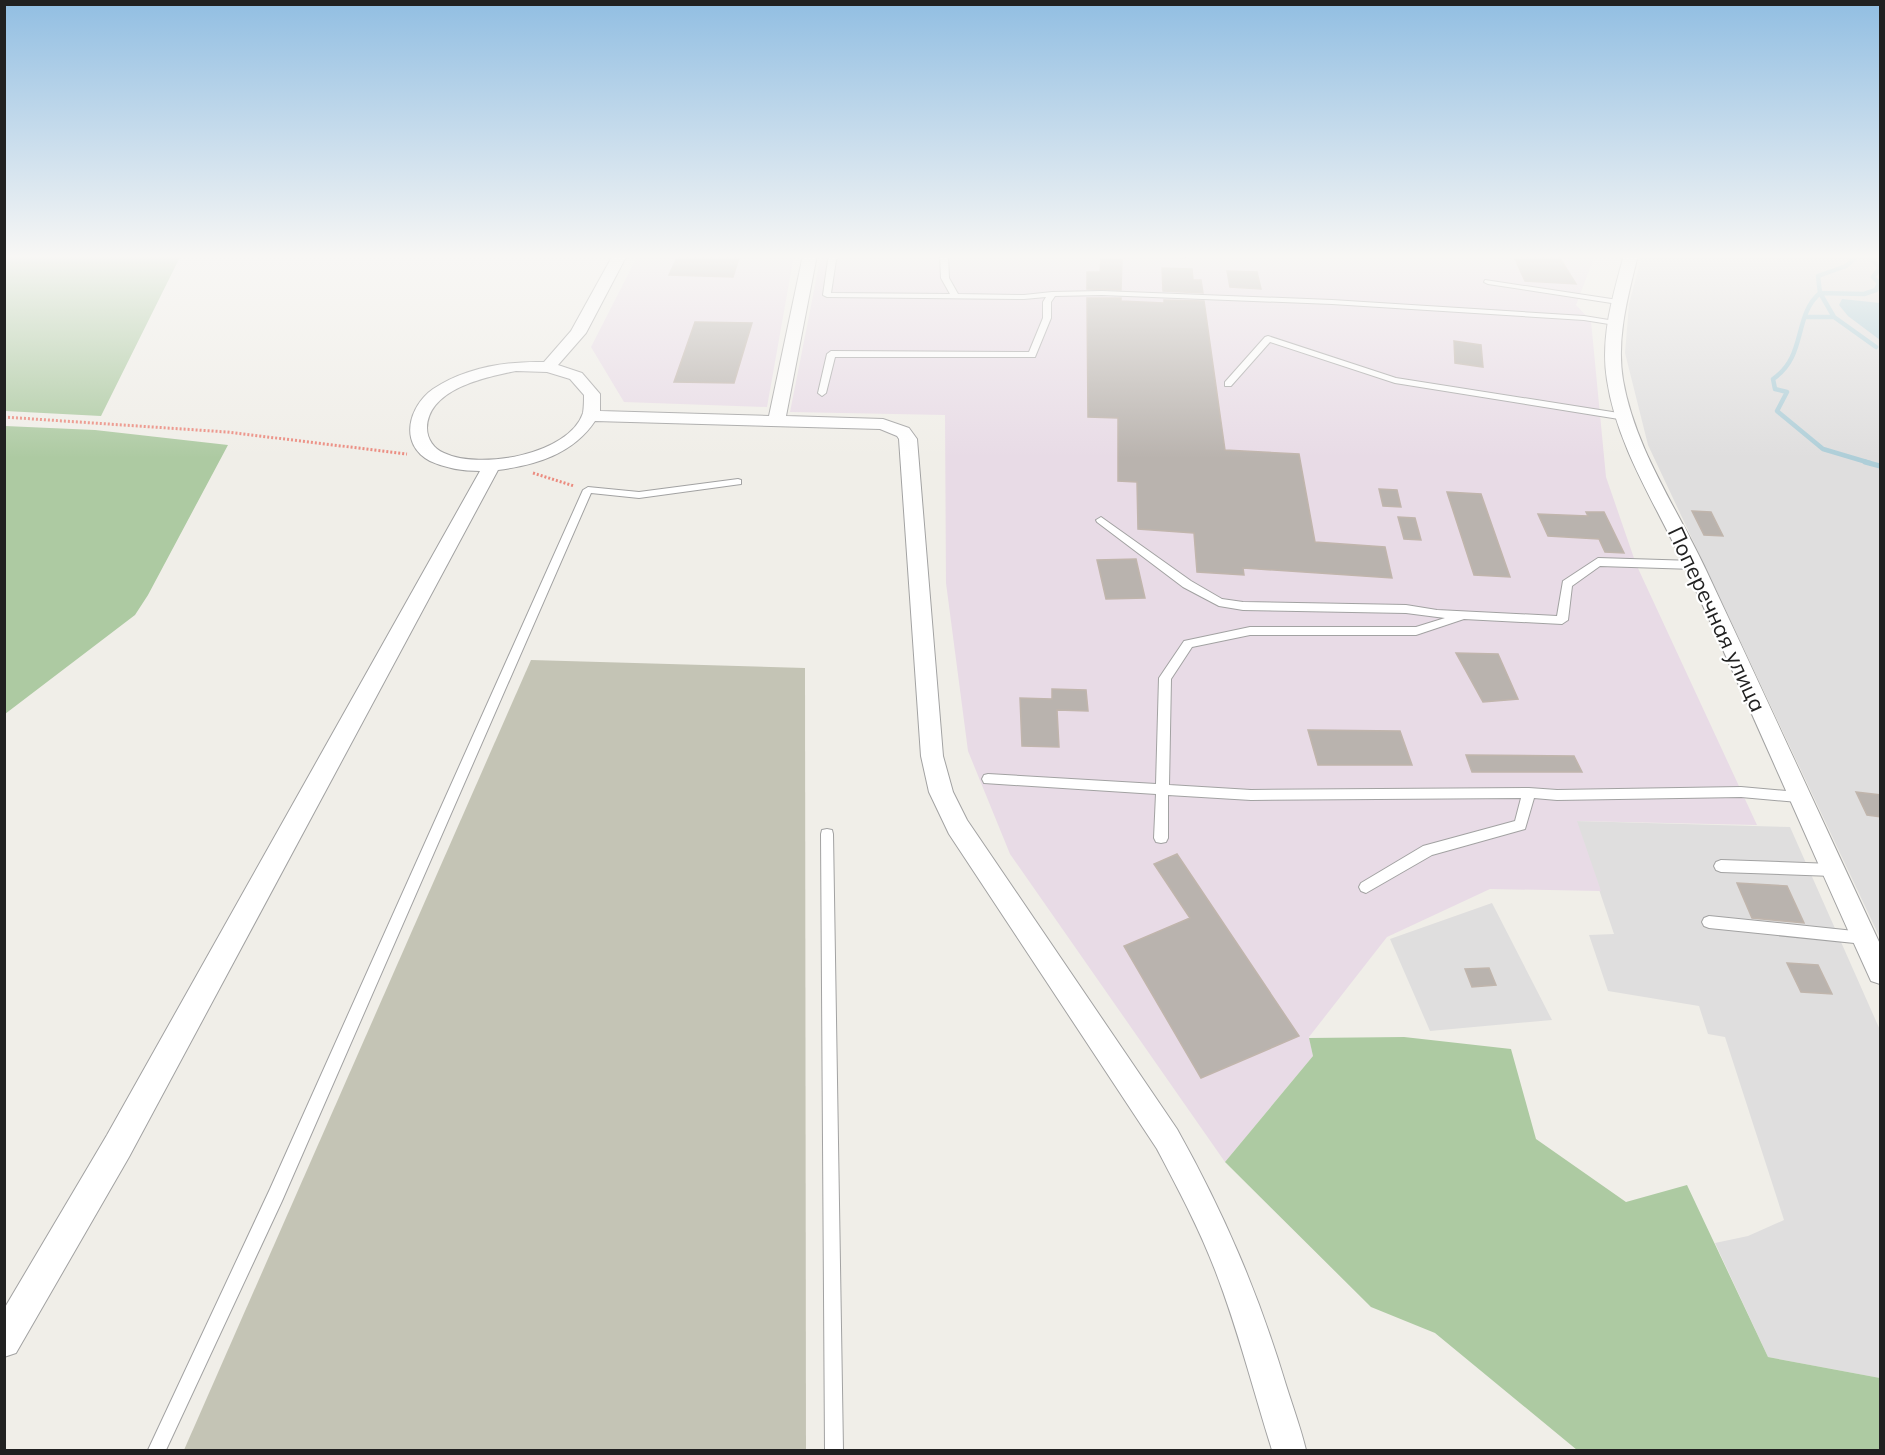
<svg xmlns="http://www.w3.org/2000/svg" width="1885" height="1455" viewBox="0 0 1885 1455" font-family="Mulish,sans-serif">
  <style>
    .residential { fill: #dfdede }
    .industrial { fill: #e8dbe6 }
    .construction { fill: #c4c4b5 }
    .forest { fill: #adcaa2 }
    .water { fill: #aeced8 }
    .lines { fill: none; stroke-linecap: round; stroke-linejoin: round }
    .stream-far1 { stroke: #aeced8; stroke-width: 4.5 }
    .stream { stroke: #aeced8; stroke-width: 5 }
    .building { fill: #b9b3ae; stroke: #c0b5ac; stroke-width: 1.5 }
    .lane-casing { stroke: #a2a2a2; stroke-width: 2 }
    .street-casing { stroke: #a2a2a2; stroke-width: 2 }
    .path { stroke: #eb8b7f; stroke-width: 3; stroke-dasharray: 2 2; stroke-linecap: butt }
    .lane { fill: #fff; fill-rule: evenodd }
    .street { fill: #fff; fill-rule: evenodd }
    .labels { text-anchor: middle; stroke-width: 4.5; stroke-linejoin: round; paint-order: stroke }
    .street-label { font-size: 22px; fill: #212121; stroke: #fff }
  </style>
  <rect width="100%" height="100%" fill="#f0eee8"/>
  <path class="residential" d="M1642 255H1880V938L1648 445 1625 353 1629 304Z
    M1576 821 1790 827 1880 1030V1378L1768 1357 1715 1243 1748 1236 1784 1220 1725 1037 1708 1034 1699 1006 1608 991 1589 935 1614 934Z
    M1492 903 1552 1020 1430 1031 1390 939Z"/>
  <path class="industrial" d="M638 255H794L767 407 624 402 591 347Z
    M821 255H1595L1576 305 1591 321 1606 477 1636 564 1757 825 1577 821 1601 891 1490 889 1387 937 1309 1037 1313 1056 1225 1162 1010 854 968 751 946 583 945 415 790 412Z"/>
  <path class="construction" d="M531 660 805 668 806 1450H184Z"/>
  <path class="forest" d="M4 255H181L101 416 5 411Z
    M5 426 95 430 228 445 148 595 135 615 5 714Z
    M1404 1037 1511 1049 1536 1139 1626 1202 1687 1185 1768 1357 1880 1378V1450H1577L1435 1333 1371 1307 1225 1162 1313 1056 1309 1038Z"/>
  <path class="water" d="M1842 299 1880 303V340L1848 316 1839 305Z"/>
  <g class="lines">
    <path class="stream-far1" d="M1858 255 1846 266 1818 276 1820 293C1793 316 1807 356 1773 379L1775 389 1787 392 1777 411 1823 449 1870 463
      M1868 255 1880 268 1873 277 1879 283 1876 290 1864 294 1820 293 1834 317 1876 347
      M1805 317H1834"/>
    <path class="stream" d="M1865 462 1880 466"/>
  </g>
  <path class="building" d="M678 255H740L733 277 669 275Z
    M1520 255H1558L1576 284 1525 281 1515 259 1523 260Z
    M1101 259 1122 260 1121 290 1087 289V272H1100Z
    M1162 268 1192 269 1193 280H1201L1203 293 1163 291Z
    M1227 271 1257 272 1261 289 1230 287Z
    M1087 298H1121V301L1164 303V300L1204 301 1225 450 1299 454 1315 542 1385 547 1392 578 1243 568 1244 575 1197 572 1194 533 1138 529 1137 482 1118 481V418L1088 417Z
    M695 322 752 323 734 383 674 382Z
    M1454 341 1481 345 1483 367 1455 363Z
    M1379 489 1397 490 1401 507 1383 506Z
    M1447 492 1481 494 1510 577 1474 575Z
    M1692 511 1711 512 1723 536 1704 535Z
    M1586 512H1604L1624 553 1605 552 1599 539 1548 536 1538 514 1588 516Z
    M1398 517 1415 518 1421 540 1404 539Z
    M1136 559 1145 598 1106 599 1097 560Z
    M1456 653 1498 654 1518 699 1483 702Z
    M1052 689 1086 690 1088 711 1057 710 1059 747 1022 746 1020 698 1052 699Z
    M1308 730 1400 731 1412 765H1318Z
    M1466 755 1574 756 1582 772H1472Z
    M1856 792 1881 795V817L1867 815Z
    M1177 854 1299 1036 1201 1078 1124 946 1190 918 1154 864Z
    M1737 883 1787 886 1804 923 1752 918Z
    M1787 963 1818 965 1832 994 1801 992Z
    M1489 968 1496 985 1472 987 1465 969Z"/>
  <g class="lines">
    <defs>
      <path id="lane" d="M831 255H839L836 260 831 293 950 294 941 278 940 255H948L949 278 958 294 1024 295 1052 292 1102 291 1332 300 1584 316 1615 321 1619 323 1615 325 1584 320 1332 304 1102 295 1055 296 1051 302V318L1035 357H835L826 393 822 396 818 393 827 354 831 351 1029 352 1043 318V302L1046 297 1024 299 827 297 823 295 828 260Z
        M1179 255H1187V256L1183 258Z
        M1485 280 1618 300 1622 302 1618 304 1488 284 1484 282Z
        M1268 336 1396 378 1625 414 1630 417 1625 420 1395 383 1270 342 1231 386H1225V382L1265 337Z
        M738 479 741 480V484L639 498 591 493 282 1201 166 1450H148L270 1189 583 490 588 487 639 492Z
        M1101 517 1191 581 1222 599 1243 602 1406 605 1437 610 1557 616 1563 581 1598 558 1694 561 1699 565 1694 569 1600 566 1572 586 1568 620 1562 624 1464 619 1416 635H1250L1192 647 1171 679 1169 785 1251 790 1529 788 1557 790 1741 787 1798 792 1802 793 1804 797 1802 801 1798 802 1741 797 1557 800 1534 798 1525 829 1432 855 1366 893 1361 891 1359 887 1361 883 1423 846 1515 821 1521 798 1251 800 1168 795V838L1166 842 1161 843 1156 842 1154 838 1156 794 984 783 982 779 984 775 988 774 1156 784 1159 678 1184 641 1250 627H1416L1445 618 1406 613 1243 610 1219 606 1183 587 1097 522 1096 520Z
        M827 829 832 830 833 834 843 1450H825L821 834 822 830Z
        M1721 860 1833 864 1838 866 1840 870 1838 874 1833 876 1721 872 1716 870 1714 866 1716 862Z
        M1709 916 1864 932 1869 934 1871 938 1869 942 1864 944 1709 928 1704 926 1702 922 1704 918Z"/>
      <path id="street" d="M613 255H627L586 333 558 365 582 373 600 394V411L769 416 803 255H817L786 416 883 419 909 428 917 439 943 756 953 792 967 820 1177 1129C1224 1213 1258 1292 1286 1385 1293 1407 1301 1429 1306 1450H1272C1253 1390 1238 1329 1215 1270 1199 1228 1178 1189 1157 1149L949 834 929 792 921 756 899 439 897 436 880 429 595 421C573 454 536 465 498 470L129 1157 16 1353 4 1357V1309L107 1135 480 471C464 471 445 468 430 461 398 444 409 406 433 389 465 368 506 361 544 362L571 331ZM516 371 547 372 570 379 584 395C584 401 584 407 583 413 569 455 479 470 444 453 434 449 427 439 427 428 428 389 485 377 516 371Z
        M1624 255H1638C1628 296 1616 338 1623 380 1635 449 1677 508 1706 570 1765 695 1822 820 1880 944V984L1871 981C1808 843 1749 704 1685 567 1657 506 1617 447 1607 380 1600 337 1613 295 1624 255Z"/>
    </defs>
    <use href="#lane" class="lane-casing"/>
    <use href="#street" class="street-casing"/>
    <path class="path" d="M4 417 227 432 407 454
      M533 473 574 486"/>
    <use href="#lane" class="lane"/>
    <use href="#street" class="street"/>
  </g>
  <linearGradient id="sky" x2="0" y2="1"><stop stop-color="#91bee2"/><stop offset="0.56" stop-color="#f8f7f5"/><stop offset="1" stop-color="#f8f7f5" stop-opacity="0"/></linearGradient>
  <rect width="1885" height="458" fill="url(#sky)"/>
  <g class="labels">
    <g class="street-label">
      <text transform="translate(1717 619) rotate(65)" y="8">Поперечная улица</text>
    </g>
  </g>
  <rect width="1885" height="1455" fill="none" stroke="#212121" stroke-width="12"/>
</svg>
